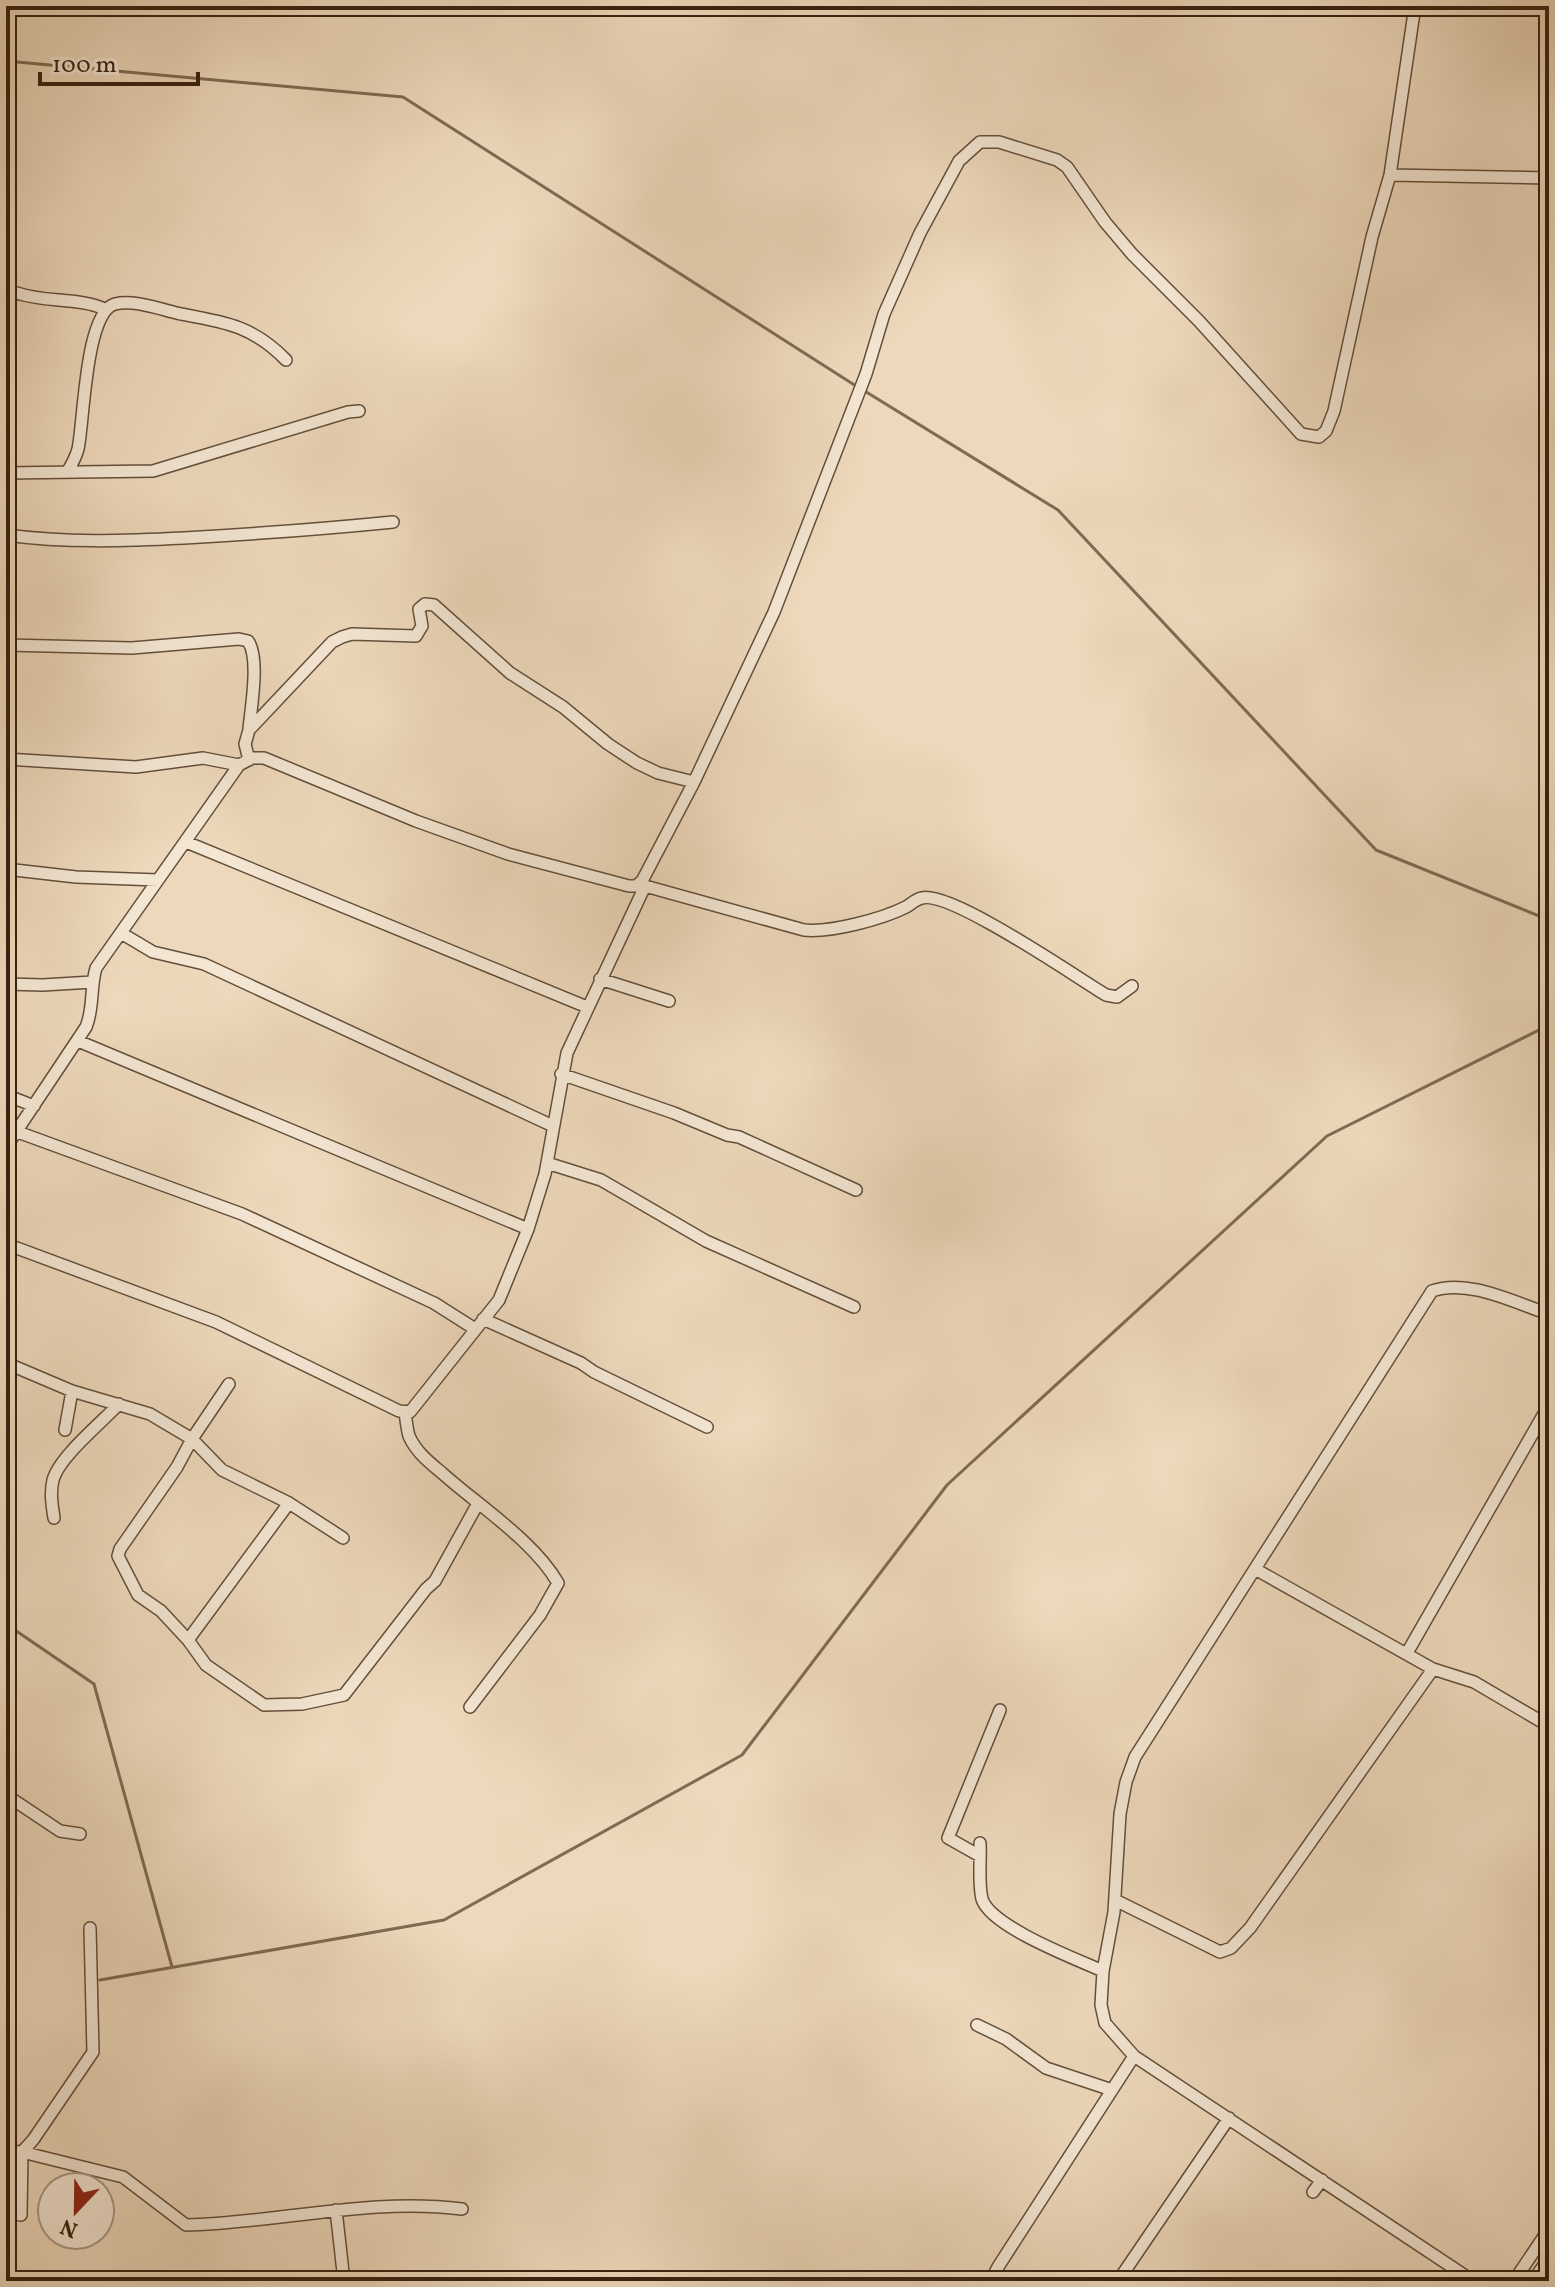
<svg xmlns="http://www.w3.org/2000/svg" width="1555" height="2287" viewBox="0 0 1555 2287" font-family="Vollkorn,serif">
  <style>
    .lines { fill: none; stroke-linecap: round; stroke-linejoin: round }
    .stream { stroke: #7f6a53; stroke-width: 3 }
    .street-casing { stroke: #644f3a; stroke-width: 14 }
    .street { stroke: #f3e6d3; stroke-width: 11 }
  </style>
  <rect width="100%" height="100%" fill="#edd8bb"/>
  <filter id="stains"><feTurbulence type="fractalNoise" baseFrequency=".0025" numOctaves="4"/><feColorMatrix values="0 0 0 0 .2 0 0 0 0 .09 0 0 0 0 .02 0 0 0 .5 -.17"/></filter>
  <radialGradient id="worn" r=".72"><stop offset=".6" stop-color="#630" stop-opacity="0"/><stop offset="1" stop-color="#630" stop-opacity=".3"/></radialGradient>
  <g class="lines">
    <path class="stream" d="M6 61 403 97 856 386
      M863 390 1058 510 1376 850 1549 920
      M6 1624 94 1684 172 1967
      M100 1980 444 1920 742 1755 947 1485 1327 1136 1549 1025"/>
    <defs>
      <path id="street" d="M1390 175 1549 178
        M6 299 17 293C46 303 77 297 105 309
        M68 471C72 464 76 457 78 449 84 422 85 312 115 304 134 299 162 310 181 314 225 322 253 326 286 360
        M6 473 153 471 348 412 359 411
        M6 535C65 543 125 541 184 538 254 534 323 529 393 522
        M6 645 132 648 239 639 248 641C260 658 251 708 249 729
        M6 759 136 767 203 758 239 765
        M249 760 245 744 249 730 332 642 342 637 352 634 416 636 422 626 419 609 425 604 434 605 510 673 563 707 608 744 637 763 658 773 694 782
        M186 842 587 1007
        M6 869 76 877 158 880
        M645 886 804 930C830 933 882 919 906 907 911 904 916 899 922 898 950 890 1076 977 1106 995L1117 997 1132 986
        M121 933 153 952 204 964 553 1126
        M600 979 669 1001
        M6 984 43 985 92 982
        M78 1041 528 1229
        M561 1074 674 1113 727 1135 739 1137 856 1190
        M6 1095 34 1106
        M15 1131 242 1214 434 1303 475 1329
        M6 1147 86 1027C94 1008 90 988 96 968L239 765 252 758H264L416 821 508 854 629 886H636L642 881 694 782 774 612 866 374 884 314 920 233 959 161 980 142H999L1057 160 1067 167 1105 222 1132 254 1199 321 1301 434 1319 437 1326 431 1334 411 1372 237 1390 175 1415 6
        M547 1163 601 1180 706 1241 854 1307
        M6 1244 216 1322 399 1411 410 1412 499 1300 528 1229 545 1174 567 1053 645 886 642 881
        M483 1319 581 1363 594 1372 707 1427
        M6 1363 72 1391 150 1414 192 1439 222 1470 289 1503 343 1538
        M229 1384 192 1439 177 1467 120 1549 118 1556 138 1595 161 1611 188 1640 206 1665 264 1705 302 1704 344 1695 426 1589 435 1581 477 1505
        M405 1412C406 1420 407 1429 409 1436 416 1452 429 1462 442 1473 479 1506 534 1541 558 1583L540 1615 470 1707
        M65 1430 72 1391
        M54 1518C52 1505 50 1493 53 1480 59 1457 102 1422 119 1404
        M1255 1569 1433 1669 1474 1682 1549 1726
        M188 1640 289 1503
        M1407 1653 1549 1405
        M6 1795 60 1831 80 1834
        M980 1843C981 1860 978 1882 982 1899 991 1927 1076 1959 1103 1971
        M980 1856 948 1838 1000 1710
        M1115 1900 1220 1952 1231 1948 1250 1928 1433 1669
        M977 2025 1006 2039 1046 2068 1112 2090
        M6 2151 22 2152 33 2140 93 2052 90 1928
        M1313 2192 1322 2180
        M336 2210 344 2281
        M6 2212 21 2215 22 2152 123 2177 186 2225C278 2223 370 2197 462 2209
        M991 2281 998 2267 1134 2056
        M1118 2281 1229 2118
        M1473 2281 1134 2056 1105 2023 1101 2005 1103 1971 1114 1912 1120 1814 1126 1782 1135 1757 1432 1291C1468 1278 1515 1303 1549 1314
        M1514 2281 1549 2229
        M1533 2281 1549 2258"/>
    </defs>
    <use href="#street" class="street-casing"/>
    <use href="#street" class="street"/>
  </g>
  <rect width="1555" height="2287" fill="none" stroke="#edd8bb" stroke-width="32"/>
  <rect x="8" y="8" width="1539" height="2271" fill="none" stroke="#37210f" stroke-width="4"/>
  <rect x="16" y="16" width="1523" height="2255" fill="none" stroke="#37210f" stroke-width="2"/>
  <g transform="translate(76 2211) rotate(202)"><circle r="38" fill="#f3e6d3" stroke="#a89785" stroke-width="2"/>
  <path d="M0-6L14 30L0 20L-14 30Z" fill="#8f2418"/>
  <text y="-12" font-size="22" font-weight="bold" text-anchor="middle" fill="#37210f">N</text>
  </g>
  <path d="M40 72v12h158v-12" fill="none" stroke="#37210f" stroke-width="4"/>
  <text x="52" y="72" font-size="24" fill="#37210f" stroke="#f3e6d3" stroke-width="6" paint-order="stroke">100 m</text>
  <rect width="100%" height="100%" filter="url(#stains)"/>
  <rect width="100%" height="100%" fill="url(#worn)"/>
</svg>
